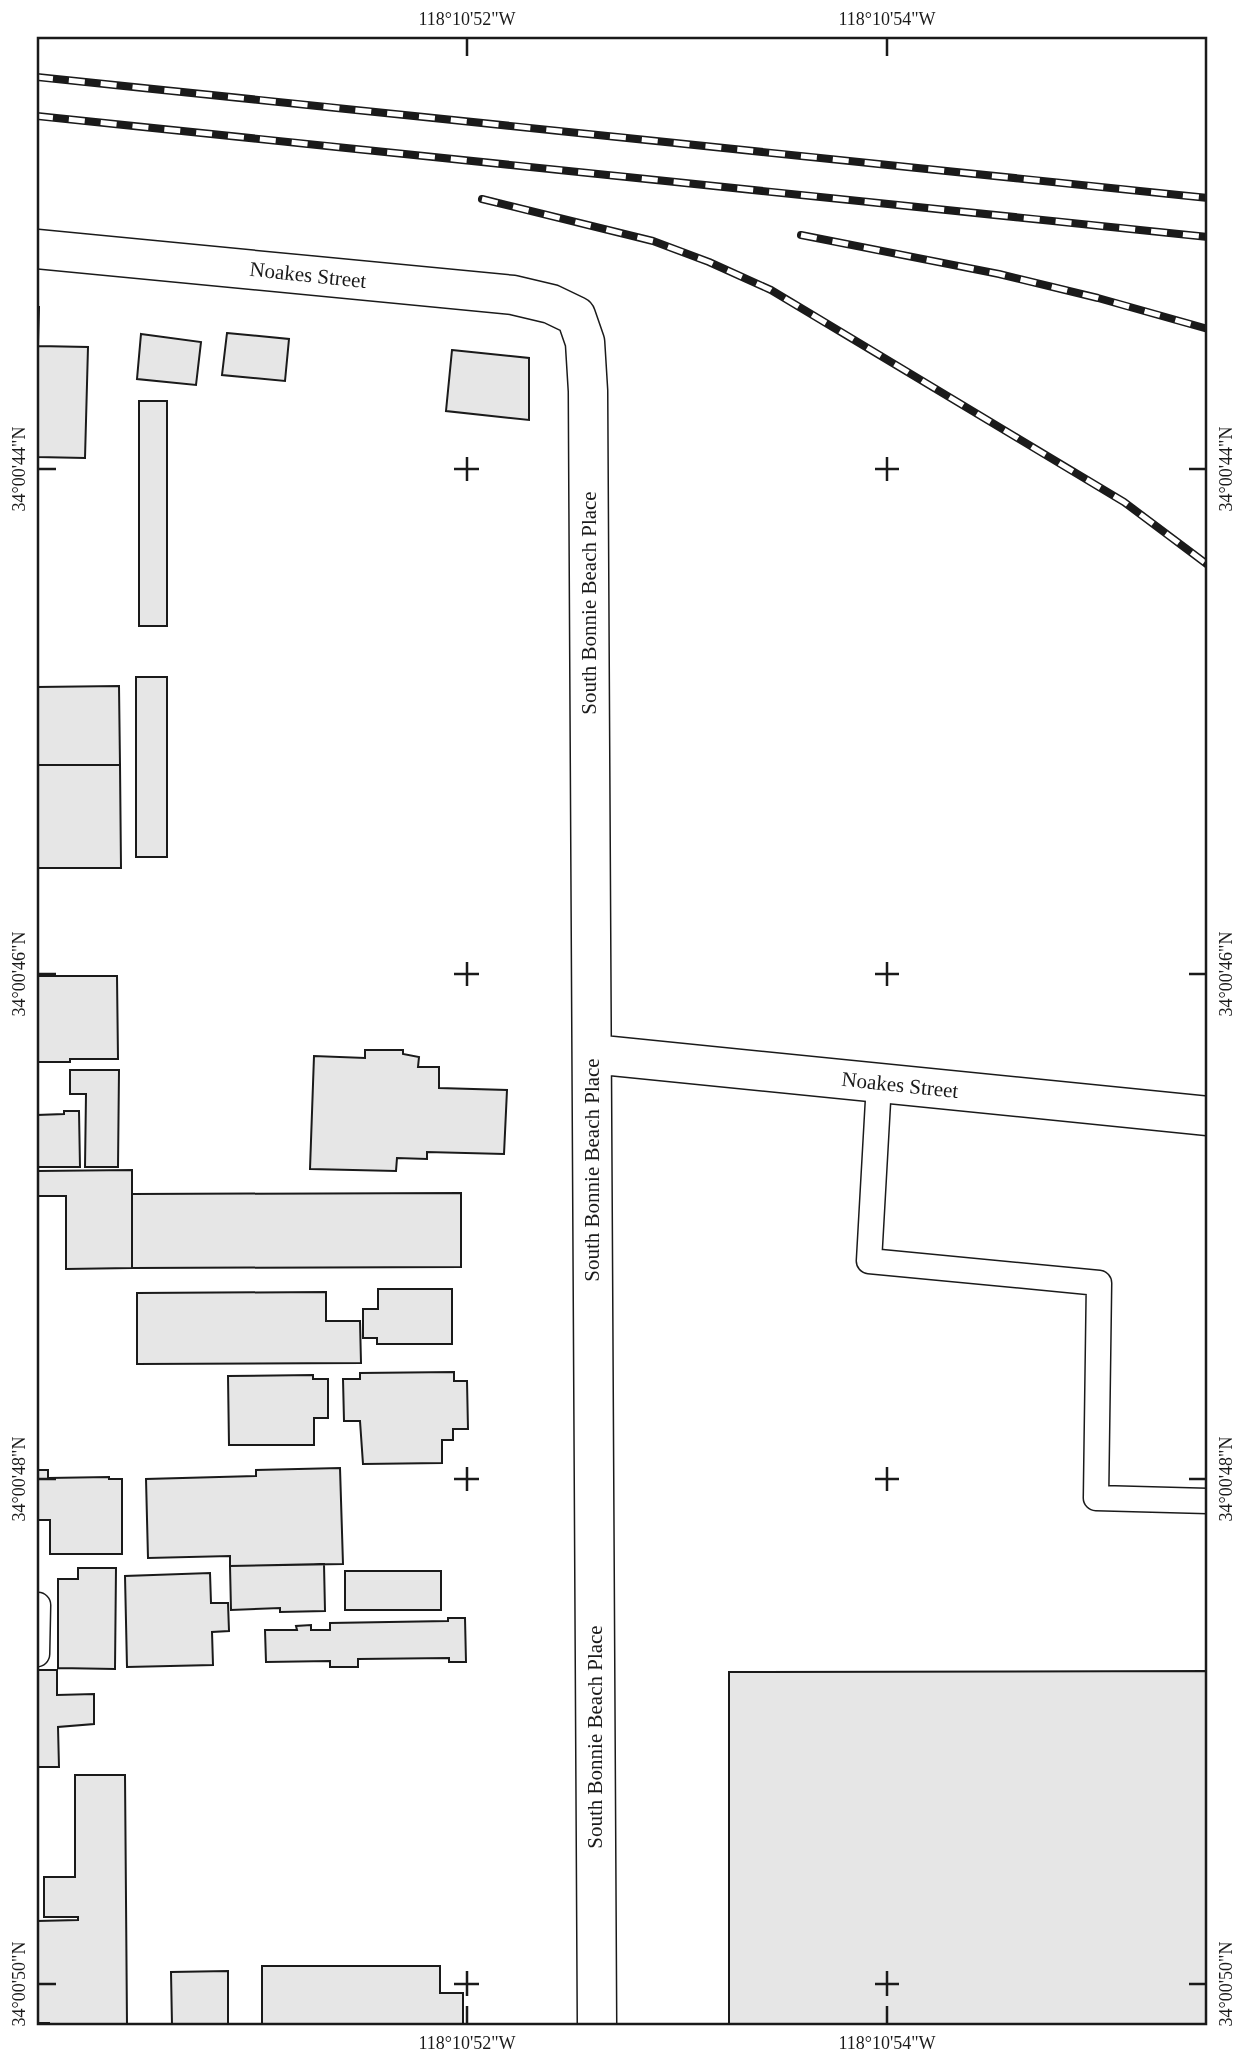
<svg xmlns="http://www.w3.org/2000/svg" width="1245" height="2062" viewBox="0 0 1245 2062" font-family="Georgia,serif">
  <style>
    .building { fill: #e6e6e6; stroke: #1a1a1a; stroke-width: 2 }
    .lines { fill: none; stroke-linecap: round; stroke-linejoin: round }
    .lane-casing { stroke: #1a1a1a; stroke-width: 27 }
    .street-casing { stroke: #1a1a1a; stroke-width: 41 }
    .lane { stroke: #fff; stroke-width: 24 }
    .street { stroke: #fff; stroke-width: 38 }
    .rail-casing { stroke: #1a1a1a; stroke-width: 8 }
    .rail { stroke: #fff; stroke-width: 5; stroke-dasharray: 16; stroke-linecap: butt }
    .ticks { fill: none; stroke: #1a1a1a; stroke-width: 2.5 }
    .labels { text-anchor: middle; stroke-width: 5; stroke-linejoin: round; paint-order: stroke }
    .street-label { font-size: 21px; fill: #1a1a1a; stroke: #fff }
    .neatline { fill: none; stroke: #1a1a1a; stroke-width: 2.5 }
    .ticks-label { font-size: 18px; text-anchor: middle; fill: #1a1a1a }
  </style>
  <rect width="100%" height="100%" fill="#fff"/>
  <path class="building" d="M37 307H39L38 346 88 347 85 458 37 457Z
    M227 333 289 339 285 381 222 375Z
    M141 334 201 342 196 385 137 379Z
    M452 350 529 358V420L446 411Z
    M139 401H167V626H139Z
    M136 677H167V857H136Z
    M119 686 120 765H37V687Z
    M37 765H120L121 868H37Z
    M37 976H117L118 1059H70V1062H37Z
    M365 1050H403V1054L419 1057 418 1067H439V1088L507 1090 504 1154 427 1152V1159L397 1158 396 1171 310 1169 314 1056 365 1058Z
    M70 1070H119L118 1167H85L86 1094H70Z
    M64 1111H79L80 1167H37V1115L64 1114Z
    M132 1170V1268L66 1269V1196H37V1171Z
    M461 1193V1267L132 1268V1194Z
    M378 1289H452V1344H377V1338H363V1309H378Z
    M326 1292V1321H360L361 1363 137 1364V1293Z
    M454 1372V1381H467L468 1429H453V1440H442V1463L363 1464 360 1421H344L343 1379H360V1373Z
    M313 1375V1379H328V1418H314V1445H229L228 1376Z
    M340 1468 343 1564 230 1566V1556L148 1558 146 1479 256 1476V1470Z
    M37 1470H48V1478L109 1477V1479H122V1554H50V1520H37Z
    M324 1564 325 1611 280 1612V1608L231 1610 230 1566Z
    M78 1568H116L115 1669 58 1668V1579H78Z
    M345 1571H441V1610H345Z
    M210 1573 211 1603H228L229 1631 212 1632 213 1665 127 1667 125 1576Z
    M448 1618H465L466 1662H449V1658L358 1659V1667H330V1661L266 1662 265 1630H297L296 1626 311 1625V1630H330V1623L448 1621Z
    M37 1670H57V1695L94 1694V1724L58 1727 59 1767H37Z
    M1208 1671V2025H729V1672Z
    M75 1775H125L127 2025H49V2023H37V1921L78 1920V1917H44V1877H75Z
    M262 1966H440V1993H463V2025H262Z
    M228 1971V2025H172L171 1972Z"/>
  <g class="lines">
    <defs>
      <path id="lane" d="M879 1083 869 1261 1099 1283 1096 1498 1208 1501
        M37 1654 38 1605"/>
      <path id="street" d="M37 249 513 295 551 304 576 316 585 342 588 391 597 2025
        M592 1054 1208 1116"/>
    </defs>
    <use href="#lane" class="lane-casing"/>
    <use href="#street" class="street-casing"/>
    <use href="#lane" class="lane"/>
    <use href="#street" class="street"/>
    <defs>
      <path id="rail" d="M37 77 1208 198
        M37 116 1208 237
        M482 199 653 241 709 262 771 290 1124 502 1208 565
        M801 235 999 274 1098 298 1208 329"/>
    </defs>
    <use href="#rail" class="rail-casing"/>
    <use href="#rail" class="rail"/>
  </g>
  <path class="ticks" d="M467 38V56M887 38V56M467 457V481M887 457V481M38 469H56M454 469H479M875 469H899M1189 469H1206M467 962V986M887 962V986M38 974H56M454 974H479M875 974H899M1189 974H1206M467 1467V1491M887 1467V1491M38 1479H56M454 1479H479M875 1479H899M1189 1479H1206M467 1971V1996M887 1971V1996M38 1984H56M454 1984H479M875 1984H899M1189 1984H1206M467 2006V2024M887 2006V2024"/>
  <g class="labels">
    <g class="street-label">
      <text transform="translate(308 275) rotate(6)" y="7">Noakes Street</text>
      <text transform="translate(589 603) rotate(-90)" y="7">South Bonnie Beach Place</text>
      <text transform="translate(900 1085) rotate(6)" y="7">Noakes Street</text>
      <text transform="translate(592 1170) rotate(-90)" y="7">South Bonnie Beach Place</text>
      <text transform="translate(595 1737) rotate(-90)" y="7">South Bonnie Beach Place</text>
    </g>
  </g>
  <rect width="1245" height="2062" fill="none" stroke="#ffffff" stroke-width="77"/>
  <rect x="38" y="38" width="1168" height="1986" class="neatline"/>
  <g class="ticks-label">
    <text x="467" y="25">118°10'52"W</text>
    <text x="887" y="25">118°10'54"W</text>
    <text transform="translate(1226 469) rotate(-90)" y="6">34°00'44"N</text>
    <text transform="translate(19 469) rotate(-90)" y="6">34°00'44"N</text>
    <text transform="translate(19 974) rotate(-90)" y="6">34°00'46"N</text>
    <text transform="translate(1226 974) rotate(-90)" y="6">34°00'46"N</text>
    <text transform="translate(1226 1479) rotate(-90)" y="6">34°00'48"N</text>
    <text transform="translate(19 1479) rotate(-90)" y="6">34°00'48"N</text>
    <text transform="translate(19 1984) rotate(-90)" y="6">34°00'50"N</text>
    <text transform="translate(1226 1984) rotate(-90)" y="6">34°00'50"N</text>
    <text x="467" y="2049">118°10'52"W</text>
    <text x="887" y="2049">118°10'54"W</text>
  </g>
</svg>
